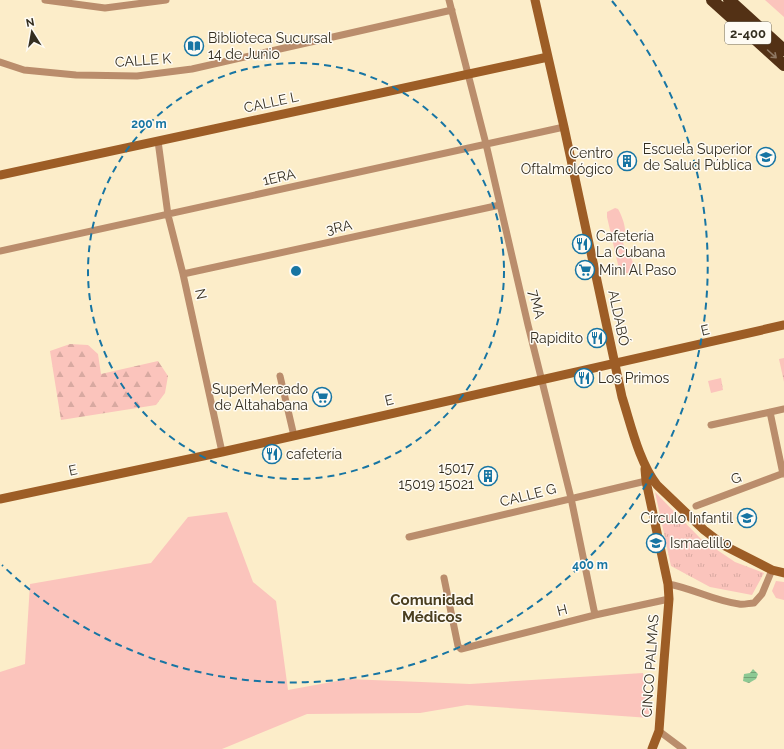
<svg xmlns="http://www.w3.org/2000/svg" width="784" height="749" viewBox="0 0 784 749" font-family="Raleway,sans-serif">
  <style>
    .grass { fill: #fbc4bc }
    .forest { fill: url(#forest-firs) }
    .park { fill: url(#park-tufts) }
    .water { fill: url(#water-rules) }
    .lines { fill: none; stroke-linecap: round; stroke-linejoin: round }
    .street { stroke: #ba8d6c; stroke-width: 7 }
    .secondary { stroke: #9d5d26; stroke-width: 9 }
    .highway { stroke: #533115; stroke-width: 12 }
    .oneway { stroke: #8f7863 }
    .ring { fill: none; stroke: #1775a3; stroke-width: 2; stroke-dasharray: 7 5 }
    .labels { text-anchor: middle; stroke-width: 3; stroke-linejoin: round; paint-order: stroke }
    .shield { fill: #fefbf4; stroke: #716c60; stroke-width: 1 }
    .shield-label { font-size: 13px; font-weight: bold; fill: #342e20 }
    .poi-label { font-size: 14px; fill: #342e20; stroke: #fefbf4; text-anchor: start }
    .street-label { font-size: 14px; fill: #342e20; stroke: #fefbf4 }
    .neighbourhood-label { font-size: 15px; font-weight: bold; fill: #4a3e1f; stroke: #fefbf4 }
    .centre { fill: #1775a3; stroke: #fefbf4; stroke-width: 2 }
    .ring-label { font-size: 12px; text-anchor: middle; font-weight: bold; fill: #1775a3; stroke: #fefbf4; stroke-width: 3; stroke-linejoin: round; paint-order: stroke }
  </style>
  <defs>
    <pattern id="forest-firs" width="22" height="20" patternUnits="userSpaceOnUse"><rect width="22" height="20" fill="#fbc4bc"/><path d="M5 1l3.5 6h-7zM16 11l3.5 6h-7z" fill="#d8a9a1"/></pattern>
    <pattern id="park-tufts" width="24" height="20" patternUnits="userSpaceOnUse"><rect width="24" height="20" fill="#fbc4bc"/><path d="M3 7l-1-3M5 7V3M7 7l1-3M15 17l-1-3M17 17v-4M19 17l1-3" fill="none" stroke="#d8a9a1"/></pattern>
    <pattern id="water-rules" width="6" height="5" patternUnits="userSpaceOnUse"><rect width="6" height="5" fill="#8dc993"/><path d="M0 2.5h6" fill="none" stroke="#74a478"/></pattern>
  </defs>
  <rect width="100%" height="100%" fill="#fcedc9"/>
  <path class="grass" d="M765 0H784V17Z
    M615 208 618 209C621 214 625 224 625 230 624 235 621 238 623 243 626 253 635 258 633 269L629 273H622L619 269 607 217V212Z
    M227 512 253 582 276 601 288 690 348 679 470 684 643 673 650 718 467 705 420 713 307 714 222 749H0V672L25 664 30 584 151 563 188 517Z
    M776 581 784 582V600L776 598 772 591Z"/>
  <path class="forest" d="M70 344 88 345 98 354 101 374 158 361 168 376 165 393 156 405 61 420 50 351Z
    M784 358V382L779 359Z"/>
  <path class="park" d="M721 378 723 390 711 393 708 381Z
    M655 492 701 539 735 562 764 573 752 595 710 587 671 566Z"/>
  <path class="water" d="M753 669 758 674 756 679 749 683 743 681 744 674 750 673Z"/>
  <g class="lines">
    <path class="street" d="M45 0 105 8 166 0
      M449 0 486 144 528 325 571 498 595 615
      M0 62 24 70 76 75 137 76 192 69 452 10
      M158 141 168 215 183 274 222 452
      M0 251 564 127
      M183 274 500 205
      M280 376 294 436
      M770 412 783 474
      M711 425 784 409
      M696 506 784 473
      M409 537 646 481 650 478
      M444 578 458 646 461 649 595 615 669 599
      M668 584C692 588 714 601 739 604 744 605 749 603 754 603L762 594 772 570
      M659 731 683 749"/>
    <path class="secondary" d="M535 0 564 127 622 397C631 425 639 462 657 485L704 530 725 546 772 570 784 573
      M0 175 548 57
      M645 469 646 481 668 584 669 599 664 661 659 731 652 749
      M0 499 222 452 784 325"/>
    <path class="highway" d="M712 0 784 65
      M729 0 784 50"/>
  </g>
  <defs><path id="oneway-shaft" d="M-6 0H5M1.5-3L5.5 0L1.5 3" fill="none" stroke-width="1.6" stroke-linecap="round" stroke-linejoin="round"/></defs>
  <use class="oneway" href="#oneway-shaft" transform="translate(772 54) rotate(42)"/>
  <g class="ring">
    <circle cx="296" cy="271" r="208"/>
    <path d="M612 1A416 416 0 0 1 2 565"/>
  </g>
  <defs>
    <symbol id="library-ring" viewBox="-11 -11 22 22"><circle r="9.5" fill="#fefbf4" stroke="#1775a3" stroke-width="1.5"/><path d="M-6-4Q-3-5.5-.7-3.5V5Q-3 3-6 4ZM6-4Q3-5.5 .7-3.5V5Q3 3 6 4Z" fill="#1775a3"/></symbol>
    <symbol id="university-ring" viewBox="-11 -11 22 22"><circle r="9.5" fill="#fefbf4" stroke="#1775a3" stroke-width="1.5"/><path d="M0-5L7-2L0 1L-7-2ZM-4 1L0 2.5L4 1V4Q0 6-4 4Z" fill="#1775a3"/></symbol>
    <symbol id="building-ring" viewBox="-11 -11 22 22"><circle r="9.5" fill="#fefbf4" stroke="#1775a3" stroke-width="1.5"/><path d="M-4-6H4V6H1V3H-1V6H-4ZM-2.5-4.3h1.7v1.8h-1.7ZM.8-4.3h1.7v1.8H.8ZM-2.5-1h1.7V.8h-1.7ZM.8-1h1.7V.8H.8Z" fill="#1775a3"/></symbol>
    <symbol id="restaurant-ring" viewBox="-11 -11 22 22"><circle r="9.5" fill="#fefbf4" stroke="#1775a3" stroke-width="1.5"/><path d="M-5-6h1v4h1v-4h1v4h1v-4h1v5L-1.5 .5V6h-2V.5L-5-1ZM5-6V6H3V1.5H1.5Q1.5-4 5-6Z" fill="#1775a3"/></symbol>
    <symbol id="supermarket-ring" viewBox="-11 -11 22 22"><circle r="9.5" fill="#fefbf4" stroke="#1775a3" stroke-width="1.5"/><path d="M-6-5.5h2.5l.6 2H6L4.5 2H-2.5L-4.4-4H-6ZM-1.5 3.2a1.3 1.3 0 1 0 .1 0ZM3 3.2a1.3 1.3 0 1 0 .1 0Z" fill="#1775a3"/></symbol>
    <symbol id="school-ring" viewBox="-11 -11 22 22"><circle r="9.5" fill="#fefbf4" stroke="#1775a3" stroke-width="1.5"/><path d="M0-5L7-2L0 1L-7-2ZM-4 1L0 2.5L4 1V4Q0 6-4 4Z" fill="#1775a3"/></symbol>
  </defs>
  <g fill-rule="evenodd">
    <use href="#library-ring" x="183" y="35" width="22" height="22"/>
    <use href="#university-ring" x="755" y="146" width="22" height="22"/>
    <use href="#building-ring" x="616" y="150" width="22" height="22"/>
    <use href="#restaurant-ring" x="571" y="233" width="22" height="22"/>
    <use href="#supermarket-ring" x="574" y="259" width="22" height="22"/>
    <use href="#restaurant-ring" x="586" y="327" width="22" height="22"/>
    <use href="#restaurant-ring" x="573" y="367" width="22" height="22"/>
    <use href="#supermarket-ring" x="311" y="386" width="22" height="22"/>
    <use href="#restaurant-ring" x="261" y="443" width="22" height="22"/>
    <use href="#building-ring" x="477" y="465" width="22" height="22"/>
    <use href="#school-ring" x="736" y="507" width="22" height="22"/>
    <use href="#school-ring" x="645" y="532" width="22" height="22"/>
  </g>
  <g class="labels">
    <rect class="shield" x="725" y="22" width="46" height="22" rx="3"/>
    <g class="shield-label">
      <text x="748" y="38">2-400</text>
    </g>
    <g class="poi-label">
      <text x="208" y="43">Biblioteca Sucursal<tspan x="208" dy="16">14 de Junio</tspan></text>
      <text x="752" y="154" text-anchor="end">Escuela Superior<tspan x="752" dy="16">de Salud Pública</tspan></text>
      <text x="613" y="158" text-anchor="end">Centro<tspan x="613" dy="16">Oftalmológico</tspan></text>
      <text x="596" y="241">Cafetería<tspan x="596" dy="16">La Cubana</tspan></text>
      <text x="599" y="275">Mini Al Paso</text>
      <text x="583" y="343" text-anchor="end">Rapidito</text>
      <text x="598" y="383">Los Primos</text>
      <text x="308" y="394" text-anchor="end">SuperMercado<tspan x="308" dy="16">de Altahabana</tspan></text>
      <text x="286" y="459">cafetería</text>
      <text x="474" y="473" text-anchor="end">15017<tspan x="474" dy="16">15019 15021</tspan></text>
      <text x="733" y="523" text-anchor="end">Círculo Infantil</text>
      <text x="670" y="548">Ismaelillo</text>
    </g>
    <g class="street-label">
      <text transform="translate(143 60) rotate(-4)" y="5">CALLE K</text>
      <text transform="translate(271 102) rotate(-12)" y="5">CALLE L</text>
      <text transform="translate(279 177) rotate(-13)" y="5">1ERA</text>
      <text transform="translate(339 227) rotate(-12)" y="5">3RA</text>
      <text transform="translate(201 294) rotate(78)" y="5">N</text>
      <text transform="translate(537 304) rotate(77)" y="5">7MA</text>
      <text transform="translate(619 318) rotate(78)" y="5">ALDABÓ</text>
      <text transform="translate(705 330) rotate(-13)" y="5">E</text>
      <text transform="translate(389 400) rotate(-13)" y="5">E</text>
      <text transform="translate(73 470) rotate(-12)" y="5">E</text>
      <text transform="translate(736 478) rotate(-20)" y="5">G</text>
      <text transform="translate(528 495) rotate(-14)" y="5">CALLE G</text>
      <text transform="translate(562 610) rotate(-14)" y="5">H</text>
      <text transform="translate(650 666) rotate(-86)" y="5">CINCO PALMAS</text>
    </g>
    <g class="neighbourhood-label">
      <text x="432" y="605">Comunidad<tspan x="432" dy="17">Médicos</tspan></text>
    </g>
  </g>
  <circle cx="296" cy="271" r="6" class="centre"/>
  <g class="ring-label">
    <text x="149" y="128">200 m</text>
    <text x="590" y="569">400 m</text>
  </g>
  <g transform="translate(32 32) rotate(349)" stroke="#fefbf4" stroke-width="3" paint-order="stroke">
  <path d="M0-3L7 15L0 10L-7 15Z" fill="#342e20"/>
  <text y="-6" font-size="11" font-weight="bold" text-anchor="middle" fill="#342e20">N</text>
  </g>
</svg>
